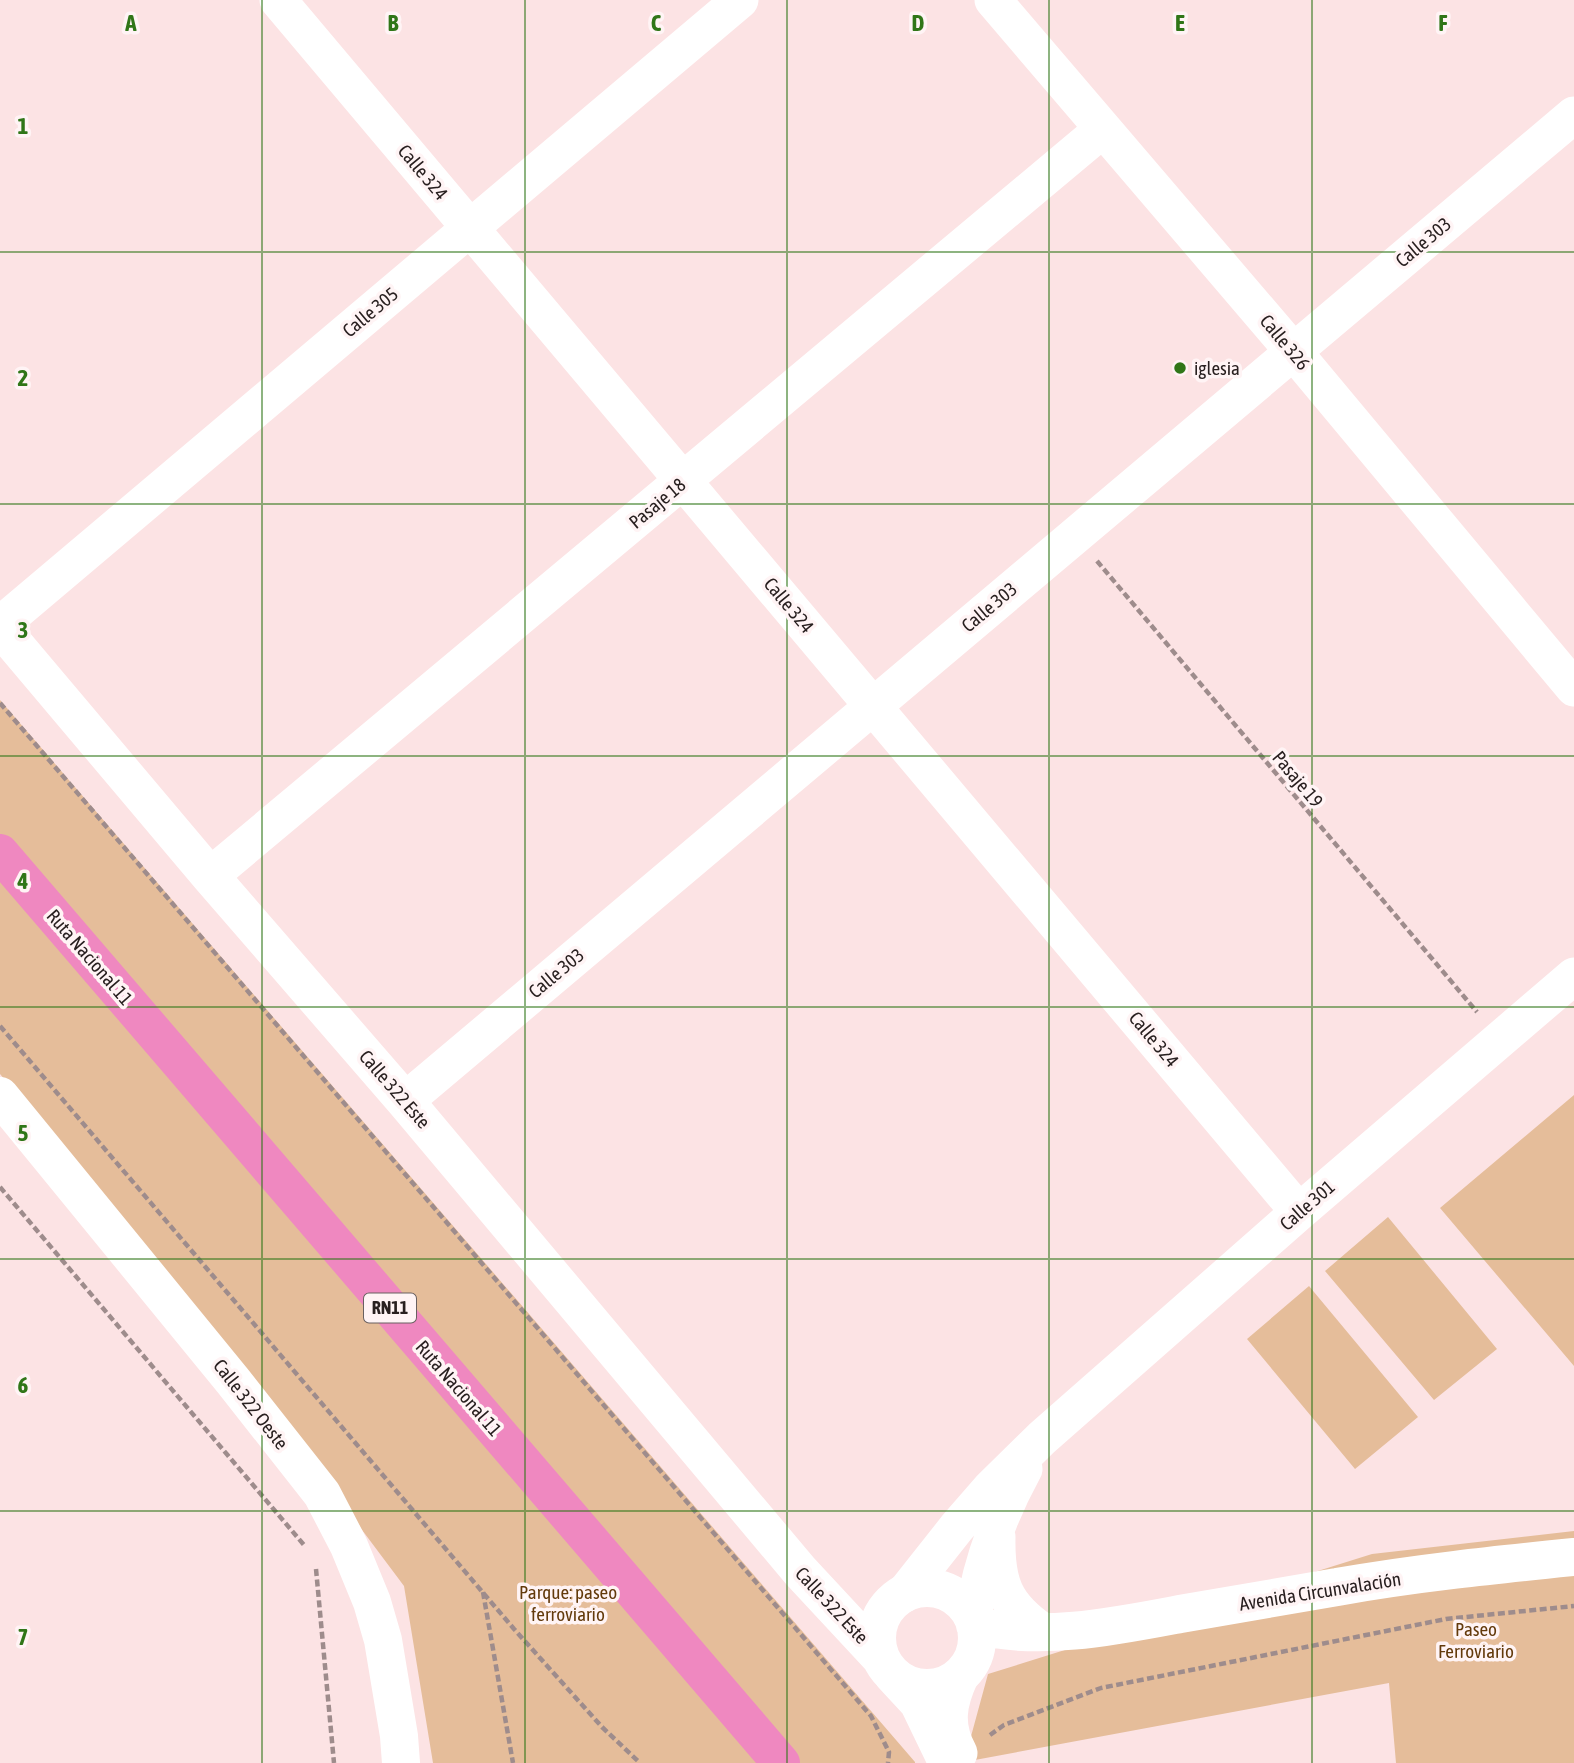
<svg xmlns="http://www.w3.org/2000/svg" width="1574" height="1763" viewBox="0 0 1574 1763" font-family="'Asap Condensed',sans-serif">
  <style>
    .green { fill: #e5bd9a }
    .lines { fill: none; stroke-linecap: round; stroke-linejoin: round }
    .path { stroke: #9e8c8c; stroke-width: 4.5; stroke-dasharray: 7 3.5; stroke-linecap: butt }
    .minor { stroke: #fff; stroke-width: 37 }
    .tertiary { stroke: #fff; stroke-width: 38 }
    .trunk { stroke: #ef88c0; stroke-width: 38 }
    .grid { fill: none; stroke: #307618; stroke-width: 2; stroke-opacity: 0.55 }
    .poi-dot { fill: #307618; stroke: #fff4f5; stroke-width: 2.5 }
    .labels { text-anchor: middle; stroke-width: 7; stroke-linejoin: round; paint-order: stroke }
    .shield { fill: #fff4f5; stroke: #696060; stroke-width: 2 }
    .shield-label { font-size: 18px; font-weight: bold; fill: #292020 }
    .street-label { font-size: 19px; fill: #292020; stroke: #fff4f5 }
    .poi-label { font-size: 19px; fill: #292020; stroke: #fff4f5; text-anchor: start }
    .park-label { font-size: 19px; fill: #633a0b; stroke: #fff4f5 }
    .grid-label { font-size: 23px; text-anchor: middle; font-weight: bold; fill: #307618; stroke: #fff4f5; stroke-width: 7; stroke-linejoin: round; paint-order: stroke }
  </style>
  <rect width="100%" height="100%" fill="#fce3e4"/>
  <path class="green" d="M0 700 915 1762V1763H433L404 1586 210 1327 0 1074Z
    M1574 1095V1366L1440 1208Z
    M1388 1217 1497 1349 1434 1400 1325 1271Z
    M1309 1286 1418 1417 1355 1469 1247 1339Z
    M1574 1531V1763H1396L1389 1683 964 1762 988 1674 1372 1554Z"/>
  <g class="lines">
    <path class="path" d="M1097 561 1477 1012
      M0 703 871 1716 889 1752 888 1763
      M0 1026 514 1629 602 1727 640 1763
      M0 1187 304 1545
      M316 1569 334 1763
      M483 1592 513 1763
      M990 1735 1004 1725 1101 1688 1446 1619 1574 1606"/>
    <path class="minor" d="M278 0 1299 1212
      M993 0 1293 351 1574 688
      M0 625 740 0
      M210 876 1103 129
      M405 1101 1574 115
      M997 1537C996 1582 1004 1605 1042 1631
      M904 1594 957 1527 991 1488 1042 1438 1299 1212 1574 976
      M973 1617C980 1565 999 1515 1024 1469
      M893 1676 918 1703 947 1763
      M959 1753C944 1726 948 1703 960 1677"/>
    <path class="tertiary" d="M0 627 210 876 405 1101 800 1571 879 1656
      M0 1096 233 1381 322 1494 349 1546 372 1602 383 1640 399 1736 401 1763
      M877 1638a50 50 0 1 1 100 0a50 50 0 1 1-100 0Z
      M975 1625C1038 1642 1117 1626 1180 1614 1233 1605 1285 1596 1337 1587 1416 1573 1495 1565 1574 1557"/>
    <path class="trunk" d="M0 853 781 1763"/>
  </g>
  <path class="grid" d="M262 0V1763M525 0V1763M787 0V1763M1049 0V1763M1312 0V1763M0 252H1574M0 504H1574M0 756H1574M0 1007H1574M0 1259H1574M0 1511H1574"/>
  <circle class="poi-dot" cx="1180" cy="368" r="7"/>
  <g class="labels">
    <rect class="shield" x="364" y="1293.5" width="52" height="29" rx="5"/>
    <g class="shield-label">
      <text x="390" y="1314">RN11</text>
    </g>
    <g class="street-label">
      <text transform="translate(423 172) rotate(50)" y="7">Calle 324</text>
      <text transform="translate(1423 242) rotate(-40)" y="7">Calle 303</text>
      <text transform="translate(370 312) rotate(-40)" y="7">Calle 305</text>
      <text transform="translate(1285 342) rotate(50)" y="7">Calle 326</text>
      <text transform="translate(657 503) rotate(-40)" y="7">Pasaje 18</text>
      <text transform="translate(789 605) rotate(50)" y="7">Calle 324</text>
      <text transform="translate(989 607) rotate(-40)" y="7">Calle 303</text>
      <text transform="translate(1298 779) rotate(50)" y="7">Pasaje 19</text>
      <text transform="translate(90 957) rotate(49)" y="7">Ruta Nacional 11</text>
      <text transform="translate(556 973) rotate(-40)" y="7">Calle 303</text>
      <text transform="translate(1154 1039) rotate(50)" y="7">Calle 324</text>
      <text transform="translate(395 1089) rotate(49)" y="7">Calle 322 Este</text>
      <text transform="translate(1307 1205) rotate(-41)" y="7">Calle 301</text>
      <text transform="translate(459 1388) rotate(49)" y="7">Ruta Nacional 11</text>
      <text transform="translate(251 1404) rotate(52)" y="7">Calle 322 Oeste</text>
      <text transform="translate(1320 1591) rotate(-9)" y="7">Avenida Circunvalación</text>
      <text transform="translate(832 1605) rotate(47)" y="7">Calle 322 Este</text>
    </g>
    <g class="poi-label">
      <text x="1194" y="375">iglesia</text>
    </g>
    <g class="park-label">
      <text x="568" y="1599">Parque: paseo<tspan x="568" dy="22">ferroviario</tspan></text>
      <text x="1476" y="1636">Paseo<tspan x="1476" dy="22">Ferroviario</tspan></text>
    </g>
  </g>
  <g class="grid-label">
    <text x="131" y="31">A</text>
    <text x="393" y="31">B</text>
    <text x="656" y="31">C</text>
    <text x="918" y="31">D</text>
    <text x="1180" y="31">E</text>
    <text x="1443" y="31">F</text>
    <text x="23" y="134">1</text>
    <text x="23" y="386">2</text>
    <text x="23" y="638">3</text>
    <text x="23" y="889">4</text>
    <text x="23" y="1141">5</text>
    <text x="23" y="1393">6</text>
    <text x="23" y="1645">7</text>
  </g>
</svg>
